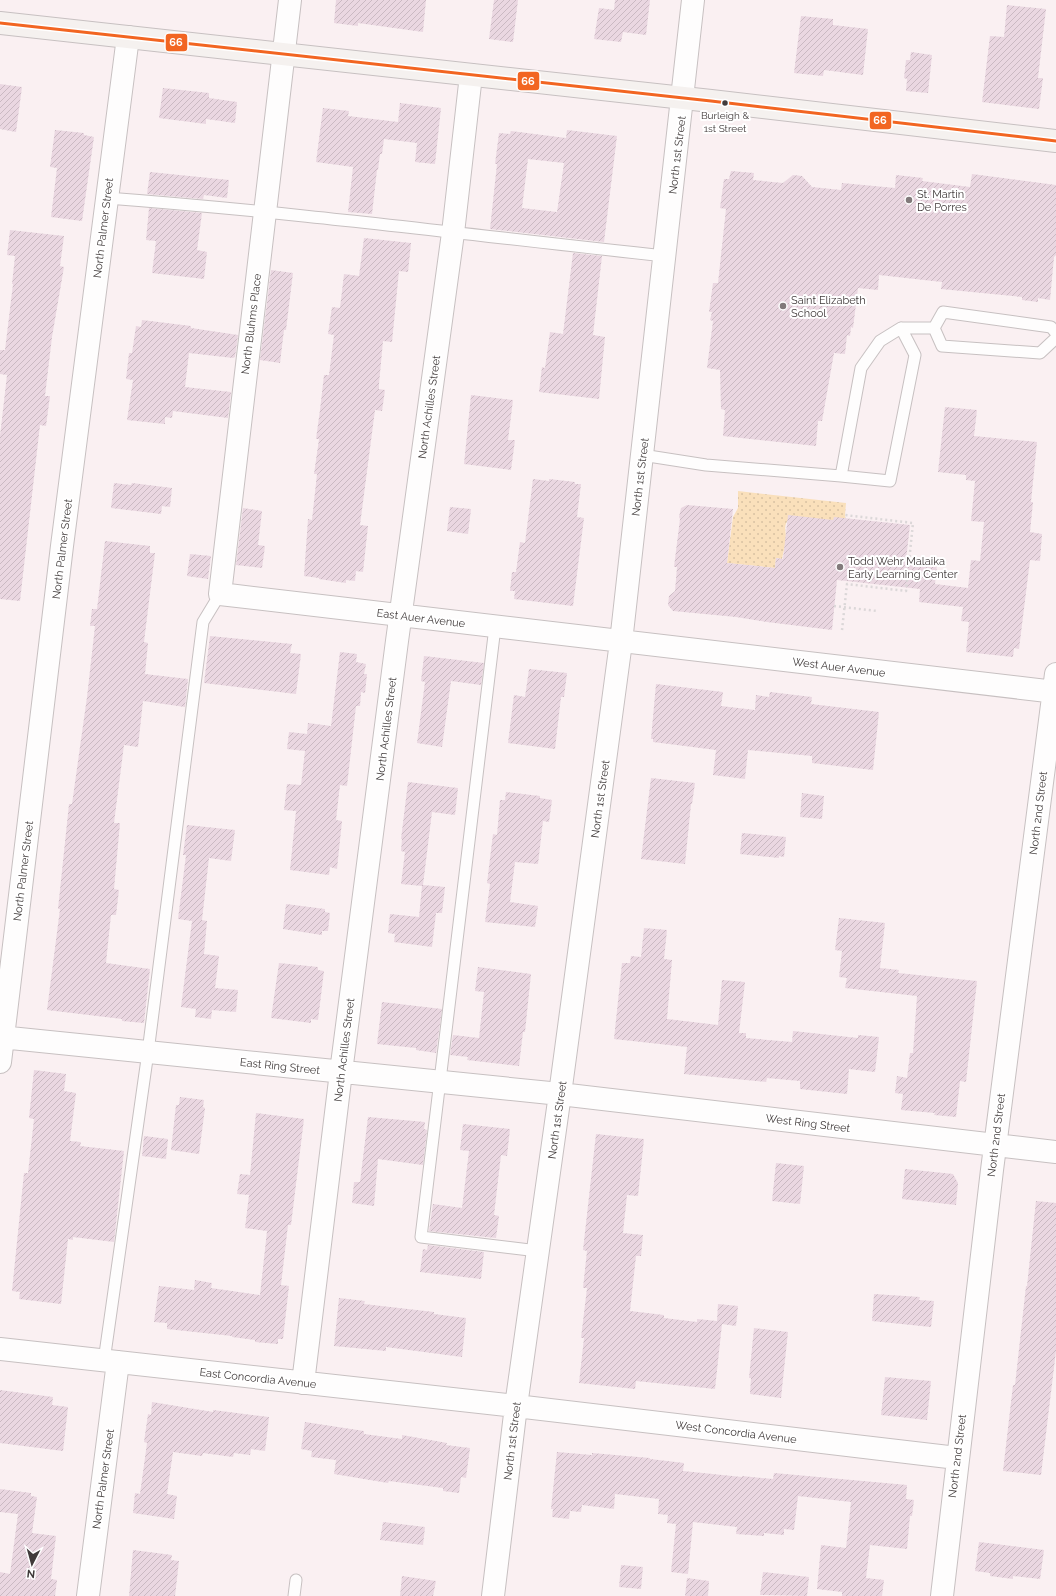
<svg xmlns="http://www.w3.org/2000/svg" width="1056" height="1596" viewBox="0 0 1056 1596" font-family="Raleway,sans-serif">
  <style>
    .park { fill: url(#park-dots) }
    .building { fill: url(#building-hatch); fill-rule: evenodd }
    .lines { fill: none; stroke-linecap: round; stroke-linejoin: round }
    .lane-casing { stroke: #c7c0c1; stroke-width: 13 }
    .street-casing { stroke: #c7c0c1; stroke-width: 24 }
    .secondary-casing { stroke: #c7c0c1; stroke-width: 24 }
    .path { stroke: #dbd7d8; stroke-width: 2.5; stroke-dasharray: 2 3; stroke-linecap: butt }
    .lane { stroke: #fefdfd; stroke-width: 11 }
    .street { stroke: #fefdfd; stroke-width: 22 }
    .secondary { stroke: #f5f1ef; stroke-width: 22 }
    .bus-1-casing { stroke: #fff; stroke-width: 6 }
    .bus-1 { stroke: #f26522; stroke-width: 3 }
    .bus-dot { fill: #413b3b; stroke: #fff; stroke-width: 1.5 }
    .poi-dot { fill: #827a7b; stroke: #fff; stroke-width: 1.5 }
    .labels { text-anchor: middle; stroke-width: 4; stroke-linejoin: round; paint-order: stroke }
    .bus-label { font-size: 10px; fill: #413b3b; stroke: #fff }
    .street-label { font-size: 11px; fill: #413b3b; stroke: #fff }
    .poi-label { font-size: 11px; fill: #413b3b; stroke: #fff; text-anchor: start }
    .line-badge { stroke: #fff; stroke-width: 1.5 }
    .badge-label { font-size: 11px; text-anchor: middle; font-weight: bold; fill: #fff }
  </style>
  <defs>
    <pattern id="park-dots" width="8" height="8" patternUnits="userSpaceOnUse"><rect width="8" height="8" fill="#fae0bb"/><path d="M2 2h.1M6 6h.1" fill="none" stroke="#d8c1a2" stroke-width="1.8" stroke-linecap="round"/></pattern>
    <pattern id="building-hatch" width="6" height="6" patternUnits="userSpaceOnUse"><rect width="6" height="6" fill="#ead7e1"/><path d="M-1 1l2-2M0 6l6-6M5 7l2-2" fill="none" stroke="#cab9c2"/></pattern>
  </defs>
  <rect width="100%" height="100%" fill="#faf0f2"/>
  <path class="park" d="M738 491 846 503 845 515 846 522 789 519C783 525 786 531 786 538 786 545 783 552 782 559L776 558 775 568 727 563 733 517 738 508Z"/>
  <path class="building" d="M336 0H426L423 32 358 23V26L334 23Z
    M494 0H518L513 42 489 39Z
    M615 0H650L646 35 623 32 621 42 594 39 599 8 614 10Z
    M1007 5 1046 9 1038 78H1043L1039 109 982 102 990 36 1004 37Z
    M801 16 833 19V25L868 29 863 75 824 70 823 76 794 73Z
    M911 52 932 55 928 93 906 91 907 79 904 78 906 60H910Z
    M0 84 22 87 16 132 0 129Z
    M163 88 209 93V98L237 102 235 123 206 119V124L159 118Z
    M400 103 441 108 435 164 415 162 417 143 384 139 382 154H380L378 170H377L372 214 348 212 353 167 316 162 323 108 349 111 348 116 398 122Z
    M55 130 84 133V135L94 137 82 221 51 217 57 168 50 167Z
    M567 130 617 136 604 242 490 229 497 164H495L499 133 510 134 511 131 566 138ZM528 159 564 163 557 212 522 208Z
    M731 171 754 173 753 180 783 183 793 175 802 176 812 187 841 190 842 183 895 188 896 175 923 178 922 181 970 187 972 174 1056 185V255L1054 257 1050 300 1038 298V302L1022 300V297L941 289 942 282 879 275 878 290 858 288 853 328 851 327 850 336 847 335 845 354 834 353 822 421H818L816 446 723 436 725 410 721 409 720 370 707 368 713 321 710 320 712 312H709L713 283H718L726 209 720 208 724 179H729Z
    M150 172 229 180 227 198 204 195 203 199 147 194Z
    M149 208 202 213 197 250 207 252 204 279 152 273 156 241 146 240Z
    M10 230 64 236 60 266 64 267 52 337 45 396H50L46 426 40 425 20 601 0 599V436L7 375 0 374V350H5L13 284H12L15 256 7 255Z
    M364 238 411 243 408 272 399 271 392 342 383 341 379 384V389L385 390 382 411 375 410 360 525 368 526 363 572 356 571 355 581 346 580V583L319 579V578L304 576 308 519 312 520 317 474H314L319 439H316L320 410 324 375H329L334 335 328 334 332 307 340 308 344 274 359 276Z
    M573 253 602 256 593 335 605 337 599 399 539 392 542 367 545 368 550 332 563 334Z
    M271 270 293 273 286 330H284L280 363 260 360Z
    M142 320 191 326V328L238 335 235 357 233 358 189 353 185 387 231 392 228 418 173 411 172 418 165 417V424L127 420 133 380 126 379 129 353H132L136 326 141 327Z
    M471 395 513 400 508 440H515L511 470 464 464Z
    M945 407 977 410 974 436 1037 442 1031 502H1033L1030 532 1042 534 1040 561 1030 560 1019 649 1014 648 1013 657 966 652 969 622 961 621 963 607 919 602 920 589 837 580 832 630 767 622 736 617 673 611 668 605 669 596 675 591 677 567H674L680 519 679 517 681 508 687 505 733 509 727 563 775 568 776 558 783 559 788 515 833 520 834 517 910 525 906 560 937 564 935 584 968 588 971 560 980 561 984 522 971 521 975 481 966 480V475L938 472Z
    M533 479 549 481V479L575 482V484H581L577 517 584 518 573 606 514 599 515 591H510L512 572H516L520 542 525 543Z
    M114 483 131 485 132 483 172 488 170 507 162 506 161 514 111 508Z
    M450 507 471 509 468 534 447 531Z
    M243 508 262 511 258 545 265 546 262 568 236 565Z
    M105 541 150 546V553H155L144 642 148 643 145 674 188 679 185 707 143 701 138 747 124 745 114 823H120L114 889 119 890 116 915H111L106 963 150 969 144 1023 122 1021V1019L47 1010 60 909H58L69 804H72L87 697 95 626H90L92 609H97Z
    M190 554 211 556 208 579 187 576Z
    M210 636 292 644 290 653 301 654 296 694 204 683Z
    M340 652 357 654 356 662 366 664 364 674H367L365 693 361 692 360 706H356L347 786 340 785 336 820 342 821 337 869 330 867 329 875 290 870 296 811 284 810 287 784 301 785 305 751 287 749 289 732 307 734 308 723 331 726Z
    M424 656 484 663 481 685 451 681 442 747 417 743 425 682 421 681Z
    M529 669 567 673 564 697H561L555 749 508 743 514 695 525 697Z
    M656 684 723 692 721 706 755 710 756 695 769 697 770 692 812 697 811 704 879 712 873 770 812 763V756L748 750 745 779 713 775 716 750 653 742V739H651Z
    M651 778 695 783 692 804H691L685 864 641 859Z
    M408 782 458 788 455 815 432 812 423 885 445 887 442 913H436L432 947 394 942 395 934 388 933 390 914 419 917 422 886 401 884 405 852 401 851 402 839H401Z
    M506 792 540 796V798L552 800 549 822 543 821 538 864 515 862 510 902 538 906 535 927 485 922 490 884 487 883 493 834 497 835 500 800H505Z
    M802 793 824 796 822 819 800 817Z
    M187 825 235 830 231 861 209 858 202 920 207 921 204 954 219 956 215 988 238 990 236 1012 212 1010 211 1019 195 1017 196 1009 181 1007 192 921 178 919 186 855H183Z
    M742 833 786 837 784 857 779 856V858L740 854Z
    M286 904 325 909V912L330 913 328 931H322V935L283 929Z
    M839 918 885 923 880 968 899 970 898 973 977 981 966 1082 960 1081 956 1117 934 1115 935 1113 901 1110 903 1094 895 1093 897 1076 907 1078 910 1053H913L917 996 845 988 847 978 839 977 842 951 835 950Z
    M644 928 667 930 664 959 672 960 667 1019 718 1025 722 980 745 982 739 1033H746V1038L792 1042 793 1031 858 1038V1035L879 1037 875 1072 849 1069 847 1094 800 1089V1081L767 1078 766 1082 684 1074 687 1047 614 1039 622 963H630L631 956 641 957Z
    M279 963 318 967V970L324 971 318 1020 311 1019V1023L271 1018Z
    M478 967 531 974 525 1032H523L519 1066 467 1060 468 1057 450 1055 453 1035 479 1038 484 992 475 991Z
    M382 1002 442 1009 436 1053 416 1050V1048L377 1044Z
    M34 1070 66 1074 64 1091 76 1093 70 1141 81 1142 80 1146 124 1151 114 1242 73 1237V1240L68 1239 61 1304 19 1299 20 1292 12 1291 24 1173H28L34 1119 29 1118Z
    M180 1097 204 1100 203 1107 205 1108 199 1154 171 1150 176 1105H179Z
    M256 1113 304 1119 291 1225H288L281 1285 289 1286 283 1339H278V1344L255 1342V1340L232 1337V1336L167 1329V1323L154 1322 159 1286 194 1290 195 1280 212 1283 211 1288 260 1295 267 1231 245 1228 249 1195 237 1194 240 1174 250 1175Z
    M368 1117 425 1122 424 1129 427 1130 423 1165 378 1159 374 1206 352 1203 354 1182H360Z
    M463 1124 510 1129 507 1156 501 1155 494 1215 499 1216 496 1238 429 1231 433 1204 462 1208 469 1151 460 1150Z
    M596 1134 644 1139 638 1196 627 1195 623 1233 643 1235 641 1256H636L630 1311 664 1315V1318L697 1322V1319L717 1321 718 1304 738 1306 736 1326 722 1324 715 1389 636 1381 635 1389 579 1383 584 1338H581L587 1288H583L587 1251 583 1250Z
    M144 1136 168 1139 166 1159 142 1156Z
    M776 1163 804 1166 800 1204 772 1201Z
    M905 1169 953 1174 958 1183 956 1205 902 1199Z
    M1036 1201 1056 1203V1351L1041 1475 1003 1471 1013 1385H1015L1026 1286H1027Z
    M428 1245 484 1252 481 1279 420 1272 423 1249 427 1250Z
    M874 1294 920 1297 919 1300 934 1301 931 1327 872 1321Z
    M339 1298 365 1301 364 1304 434 1312V1314L466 1318 462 1357 386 1347V1351L334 1346Z
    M754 1328 788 1332 781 1398 750 1394 751 1378H749Z
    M885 1377 931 1381 927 1420 881 1415Z
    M0 1390 53 1397 52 1405 68 1407 63 1451 0 1443Z
    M152 1402 213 1412V1410L269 1417 265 1451 251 1449 250 1455 234 1453 233 1457 203 1453 202 1456 173 1452 167 1494 177 1496 174 1519 133 1513 135 1493 140 1494 147 1443 144 1442 148 1414 151 1415Z
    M305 1422 364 1431V1434L402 1439V1435L447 1443 446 1445 470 1448 466 1478 461 1477 459 1493 443 1491V1488L389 1481 388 1483 334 1474 336 1460 311 1457 312 1451 301 1449Z
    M557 1452 592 1455V1453L650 1458V1459L684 1463 683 1471 742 1477V1476L773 1479 774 1473 907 1485 906 1499 914 1500 912 1516H910L907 1549 870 1545 866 1578 884 1580 882 1596H842V1592L817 1589 821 1545 846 1548 851 1502 798 1496 794 1530 784 1529V1535L764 1533V1536L736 1534 737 1527 693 1522 688 1574 671 1572 676 1524 667 1523 668 1515 658 1514 659 1499 615 1494 614 1509 582 1505 581 1512 570 1511 569 1519 552 1517 553 1509H551Z
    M0 1489 31 1493V1496L37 1497 32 1533 56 1536 51 1579 57 1580 55 1596H0V1572L10 1574 18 1514 0 1512Z
    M383 1522 425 1527 423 1545 380 1540Z
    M979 1542 1044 1550 1040 1579 1013 1576V1579L990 1576V1573L975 1571Z
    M133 1550 172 1555 171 1560 179 1561 175 1596H129Z
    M621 1565 643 1567 641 1589 619 1587Z
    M763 1572 809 1577 807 1596 760 1595Z
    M402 1576 436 1581 433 1596H400Z
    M687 1578 709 1581 708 1596H685Z"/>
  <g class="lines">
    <defs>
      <path id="lane" d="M107 198C293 212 479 236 665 256
        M901 328 915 355 890 481 841 476 861 368 880 341 901 328H934
        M1056 333 1051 327 943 312 934 328 942 346 1040 353 1056 338
        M642 455 706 465 841 476
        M495 627 421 1237 538 1251
        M104 1361 148 1052 203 622 220 594
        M294 1596 296 1580"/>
      <path id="street" d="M290 0 220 594 1056 692
        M0 1037 560 1094 1056 1152
        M0 1062 62 546 128 37
        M0 1349 516 1406 957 1458
        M303 1383 341 1072 397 641 453 233 471 75
        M88 1596 118 1362
        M493 1596 516 1406 560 1094 621 642 693 0
        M942 1596 992 1170 1056 674"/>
      <path id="secondary" d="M0 23 711 101 1056 141"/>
    </defs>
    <use href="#lane" class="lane-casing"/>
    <use href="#street" class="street-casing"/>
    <use href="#secondary" class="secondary-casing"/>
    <path class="path" d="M834 606 877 611
      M842 630 847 584 906 591 913 523 845 515"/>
    <use href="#lane" class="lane"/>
    <use href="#street" class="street"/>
    <use href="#secondary" class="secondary"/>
    <defs>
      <path id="bus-1" d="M0 23 711 101 1056 141"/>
    </defs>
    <use href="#bus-1" class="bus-1-casing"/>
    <use href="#bus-1" class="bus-1"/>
  </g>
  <circle class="bus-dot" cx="725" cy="103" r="3.5"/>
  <g class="poi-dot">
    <circle cx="909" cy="200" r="4"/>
    <circle cx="783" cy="306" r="4"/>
    <circle cx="840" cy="567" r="4"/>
  </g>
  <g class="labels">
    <g class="bus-label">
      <text x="725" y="119">Burleigh &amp;<tspan x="725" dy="13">1st Street</tspan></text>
    </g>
    <g class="street-label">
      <text transform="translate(677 155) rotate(-83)" y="4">North 1st Street</text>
      <text transform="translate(103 228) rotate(-83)" y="4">North Palmer Street</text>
      <text transform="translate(251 324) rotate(-83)" y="4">North Bluhms Place</text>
      <text transform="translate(429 407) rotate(-82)" y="4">North Achilles Street</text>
      <text transform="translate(640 477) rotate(-83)" y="4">North 1st Street</text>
      <text transform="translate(62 549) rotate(-83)" y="4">North Palmer Street</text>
      <text transform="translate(421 618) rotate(7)" y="4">East Auer Avenue</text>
      <text transform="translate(839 667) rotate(7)" y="4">West Auer Avenue</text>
      <text transform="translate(386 729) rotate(-83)" y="4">North Achilles Street</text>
      <text transform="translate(600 799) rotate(-82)" y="4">North 1st Street</text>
      <text transform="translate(1038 813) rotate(-83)" y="4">North 2nd Street</text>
      <text transform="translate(23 871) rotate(-83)" y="4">North Palmer Street</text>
      <text transform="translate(344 1050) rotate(-83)" y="4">North Achilles Street</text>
      <text transform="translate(280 1066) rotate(6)" y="4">East Ring Street</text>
      <text transform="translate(557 1120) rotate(-82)" y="4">North 1st Street</text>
      <text transform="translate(808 1123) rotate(7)" y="4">West Ring Street</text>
      <text transform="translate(996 1135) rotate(-83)" y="4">North 2nd Street</text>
      <text transform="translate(258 1378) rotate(6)" y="4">East Concordia Avenue</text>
      <text transform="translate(736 1432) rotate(7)" y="4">West Concordia Avenue</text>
      <text transform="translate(512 1441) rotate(-83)" y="4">North 1st Street</text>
      <text transform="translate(957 1456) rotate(-83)" y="4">North 2nd Street</text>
      <text transform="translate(103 1479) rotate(-82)" y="4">North Palmer Street</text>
    </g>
    <g class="poi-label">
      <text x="917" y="198">St. Martin<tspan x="917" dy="13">De Porres</tspan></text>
      <text x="791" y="304">Saint Elizabeth<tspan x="791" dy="13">School</tspan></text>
      <text x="848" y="565">Todd Wehr Malaika<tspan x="848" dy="13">Early Learning Center</tspan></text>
    </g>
  </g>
  <g class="line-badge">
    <rect x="165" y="33" width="23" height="19" rx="4" fill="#f26522"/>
    <rect x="517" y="71" width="23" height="20" rx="4" fill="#f26522"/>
    <rect x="869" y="111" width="23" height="19" rx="4" fill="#f26522"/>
  </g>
  <g class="badge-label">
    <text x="176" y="46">66</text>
    <text x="528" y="85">66</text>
    <text x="880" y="124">66</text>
  </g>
  <g transform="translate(32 1564) rotate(186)" stroke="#ffffff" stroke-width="3" paint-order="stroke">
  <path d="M0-3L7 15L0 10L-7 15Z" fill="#413b3b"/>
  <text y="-6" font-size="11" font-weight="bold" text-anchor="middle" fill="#413b3b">N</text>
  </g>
</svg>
